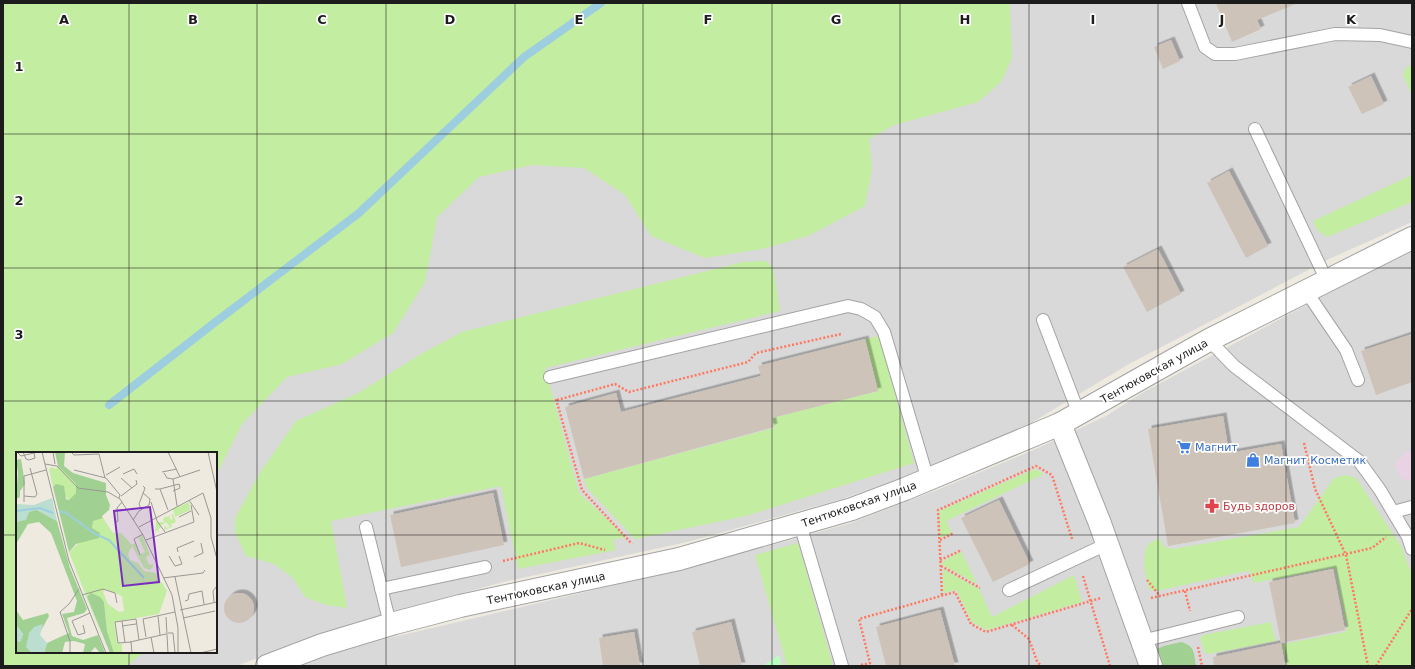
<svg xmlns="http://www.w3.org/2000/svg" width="1415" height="669" viewBox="0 0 1415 669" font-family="'DejaVu Sans',sans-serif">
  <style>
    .residential { fill: #dad9d9; fill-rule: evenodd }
    .industrial { fill: #e8d2e3 }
    .grass { fill: #c3eda1 }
    .forest { fill: #a1d192 }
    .park { fill: #b8fdc1 }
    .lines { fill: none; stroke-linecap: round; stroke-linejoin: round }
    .stream { stroke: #9dcee0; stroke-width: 8 }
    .building { fill: #cec3b9; filter: url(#shadow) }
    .service-casing { stroke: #a3a3a3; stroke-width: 14 }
    .minor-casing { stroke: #a3a3a3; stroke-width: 24 }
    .tertiary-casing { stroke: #a3a3a3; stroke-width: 24 }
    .path { stroke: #ff7860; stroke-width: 2.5; stroke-dasharray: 2 2; stroke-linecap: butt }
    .service { stroke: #fff; stroke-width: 12 }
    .minor { stroke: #fff; stroke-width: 22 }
    .tertiary { stroke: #fff; stroke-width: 22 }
    .grid { fill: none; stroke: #1c1c1c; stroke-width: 1; stroke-opacity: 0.55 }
    .labels { text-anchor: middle; stroke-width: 3.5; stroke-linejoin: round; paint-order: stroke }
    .street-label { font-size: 11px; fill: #1c1c1c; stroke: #fff }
    .shop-label { font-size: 11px; fill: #366cbe; stroke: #fff; text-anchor: start }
    .health-label { font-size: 11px; fill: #be3a42; stroke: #fff; text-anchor: start }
    .inset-river { fill: none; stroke: #9dcee0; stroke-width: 2 }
    .inset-road { fill: none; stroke: #9a9892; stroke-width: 1 }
    .view { fill: #7b2cbf; fill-opacity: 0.15; stroke: #7b2cbf; stroke-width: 2 }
    .inset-edge { fill: none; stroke: #1c1c1c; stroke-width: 2 }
    .grid-label { font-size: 13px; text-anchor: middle; font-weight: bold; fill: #1c1c1c; stroke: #fff; stroke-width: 3.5; stroke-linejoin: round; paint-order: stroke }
  </style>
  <defs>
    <filter id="shadow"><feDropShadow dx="3.5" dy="-3.5" stdDeviation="0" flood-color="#0004"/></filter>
  </defs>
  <rect width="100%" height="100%" fill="#eeeae0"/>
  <path class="residential" d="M3 3H1412V222L1329 259 1129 364 1031 423 931 467 842 499 687 542 503 582 373 618 322 633 237 666H3ZM17 453H216V652H17Z
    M1412 252V666H302L332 654 381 640 696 566 851 523 937 490 1036 449 1106 416 1142 393 1342 286Z"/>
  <path class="industrial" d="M1412 450V481L1402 479 1395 465 1404 453Z"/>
  <path class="grass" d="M3 3H1010L1012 58 1001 82 978 102 894 125 869 139 872 168 865 206 808 236 762 249 705 258 651 236 625 195 584 168 532 165 479 177 437 217 425 282 393 333 342 364 287 377 242 424 216 475V453H17V652H144L127 666H3Z
    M1412 64V96L1403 75 1405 69Z
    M1412 175V202L1327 237 1317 230 1313 221Z
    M766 261 773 268 780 311 545 368 579 493 626 537 613 540 616 550 518 569 501 486 331 521 347 608 326 605 305 597 293 578 274 564 246 556 235 533V518L261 471 296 421 358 393 421 354 462 332 743 262Z
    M879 336 914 463 746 516 635 539 587 488 584 479 774 428 772 418 878 391 865 339Z
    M1035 469 1044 474 946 521 952 533 940 538 939 511Z
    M1346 475 1356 478 1401 546 1412 575V666H1287L1282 645 1283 644 1345 632 1347 629 1335 568H1332L1254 583 1250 572 1247 571 1157 591 1150 590C1145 579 1140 552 1150 543 1153 541 1157 540 1159 538L1164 547 1173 549 1299 527 1334 478Z
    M798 543 833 666H787L755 555Z
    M961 551 977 584 942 565V562Z
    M943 569 979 589 992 617 1074 575 1082 602 987 630 972 622 956 590 943 593Z
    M1271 622 1276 641 1208 654 1205 653 1200 638 1203 635Z"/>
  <path class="forest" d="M1181 642C1195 646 1194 653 1196 666H1160L1157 649 1164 646Z"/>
  <path class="park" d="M779 655 782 666H763Z"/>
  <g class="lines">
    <path class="stream" d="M109 405 218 320 359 213 524 57 601 3"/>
  </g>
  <path class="building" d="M1216 3H1298L1257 20 1261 29 1232 42Z
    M1171 40 1180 61 1163 69 1154 47Z
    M1371 76 1384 104 1362 114 1348 87Z
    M1229 171 1268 246 1246 258 1207 183Z
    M1158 249 1181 294 1147 312 1123 267Z
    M1412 334V382L1376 395 1361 351Z
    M865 339 878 391 772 418 774 427 584 479 565 407 616 393 621 412 761 376 758 366Z
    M1223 416 1229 453 1281 444 1295 523 1168 546 1148 429Z
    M493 493 504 545 401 567 390 515Z
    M999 500 1030 564 993 582 961 518Z
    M1333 569 1345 630 1281 643 1269 582Z
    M224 608a15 15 0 1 1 30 0a15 15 0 1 1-30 0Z
    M940 610 955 666H886L876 627Z
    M731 622 742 666H700L692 632Z
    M634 632 640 666H603L599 638Z
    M1281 643 1285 666H1214L1213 657Z"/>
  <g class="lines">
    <defs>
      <path id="service" d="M1188 3 1205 47 1215 54H1235L1335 34 1380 35 1412 42
        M1255 129 1327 281
        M1306 291 1346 350 1358 380
        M1043 320 1079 414
        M1209 340 1234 366 1359 461 1380 490 1393 512 1408 537 1412 549
        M550 377 848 306 861 309 875 317 884 332 928 480
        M1393 512 1412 507
        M800 524 842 666
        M366 527 390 624
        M381 589 485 567
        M1009 590 1107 544
        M1142 641 1238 617"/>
      <path id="minor" d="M1060 424 1099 521 1151 666"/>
      <path id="tertiary" d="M267 666 322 645 395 623 460 606 679 559 800 524 852 509 905 489 1060 424 1209 340 1412 238"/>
    </defs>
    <use href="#service" class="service-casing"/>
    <use href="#minor" class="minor-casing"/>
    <use href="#tertiary" class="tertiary-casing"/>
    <path class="path" d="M556 399 582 490 632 544
      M557 400 615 384 629 392 748 362 756 353 841 334
      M1304 443 1315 489 1346 555 1368 666
      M940 540 954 533
      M940 560 962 550
      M503 561 579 543 605 550
      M941 566 980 588
      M1083 576 1110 666
      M1147 580 1160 596
      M1185 591 1190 611
      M942 595 938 510 1036 466 1052 475 1072 539
      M1151 598 1372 548 1386 537
      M1012 625 1029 639 1037 661 1041 666
      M1198 647 1202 666
      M861 665 870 663 859 619 955 592 971 624 986 632 1101 598
      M1376 666 1412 609"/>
    <use href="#service" class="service"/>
    <use href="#minor" class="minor"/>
    <use href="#tertiary" class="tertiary"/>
  </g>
  <path class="grid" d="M129 3V453M257 3V666M386 3V666M515 3V666M643 3V666M772 3V666M900 3V666M1029 3V666M1158 3V666M1286 3V666M3 134H1412M3 268H1412M3 401H1412M3 535H17M216 535H1412M129 652V666"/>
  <defs>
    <symbol id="supermarket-bare" viewBox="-9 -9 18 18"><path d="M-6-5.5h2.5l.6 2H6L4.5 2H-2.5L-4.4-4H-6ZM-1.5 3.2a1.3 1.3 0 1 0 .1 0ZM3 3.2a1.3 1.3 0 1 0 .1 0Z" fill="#3f7fe0" stroke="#fff" stroke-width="2.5" paint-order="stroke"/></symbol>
    <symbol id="shop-bare" viewBox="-9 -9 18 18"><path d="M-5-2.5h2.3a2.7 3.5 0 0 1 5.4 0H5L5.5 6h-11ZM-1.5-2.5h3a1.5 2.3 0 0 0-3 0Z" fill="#3f7fe0" stroke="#fff" stroke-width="2.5" paint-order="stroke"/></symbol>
    <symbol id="pharmacy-bare" viewBox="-9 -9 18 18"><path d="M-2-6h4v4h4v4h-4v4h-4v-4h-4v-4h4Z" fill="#e0444e" stroke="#fff" stroke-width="2.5" paint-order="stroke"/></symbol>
  </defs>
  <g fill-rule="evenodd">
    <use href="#supermarket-bare" x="1174" y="437" width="20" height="20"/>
    <use href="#shop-bare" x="1243" y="450" width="20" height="20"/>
    <use href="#pharmacy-bare" x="1202" y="496" width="20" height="20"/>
  </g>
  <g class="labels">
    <g class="street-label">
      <text transform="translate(1154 371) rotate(-29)" y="4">Тентюковская улица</text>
      <text transform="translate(859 504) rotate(-19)" y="4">Тентюковская улица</text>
      <text transform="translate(546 588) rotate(-12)" y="4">Тентюковская улица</text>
    </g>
    <g class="shop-label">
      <text x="1195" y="451">Магнит</text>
      <text x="1264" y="464">Магнит Косметик</text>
    </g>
    <g class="health-label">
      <text x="1223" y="510">Будь здоров</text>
    </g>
  </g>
  <g transform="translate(16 452)">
    <rect width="201" height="201" fill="#eeeae0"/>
    <path d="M42 14 60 32 61 41 53 48 40 33 37 35 33 17 36 15 40 17ZM173 50 174 58 159 65 157 57ZM157 62 160 70 155 72 156 75 148 78 149 72 150 76 154 75 150 70 143 75H146L142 77 144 81 141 78 139 81 140 70H148L147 66 154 64V68L157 66 155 63ZM87 66 97 81H105L116 93 119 91 123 103 129 100 122 85 126 83 134 103 130 105 133 113 137 112V114L134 118 128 116 116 94 112 102 114 108 122 111 128 119 140 121 151 139 143 162 144 168 143 162 98 170 101 191 106 192V201H98L91 179 88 150 76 142 71 145 92 201 53 100 78 78 75 73 76 69ZM89 137 106 144 108 159 103 160 92 152 87 140Z" fill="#c3eda1" fill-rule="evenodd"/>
    <path d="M39 0H49L48 14 57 21 90 31V43L94 53 93 58 86 64 87 66 77 69 76 76 84 81 83 86 60 92 53 100 37 35 40 32 48 34 50 47 53 48 60 41V32L42 14ZM5 7 9 32 4 39V45L0 47 2 21 0 8ZM16 58H21L41 69 54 116 71 157 68 161 51 166 56 184 67 188 82 183 89 201H84L79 195 74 201H67L69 192 58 189 49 190 46 201H28L31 191 53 181 46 162 58 160 61 149 35 81 23 70 12 72 0 92V70L10 67V62ZM75 141 84 145 88 150 91 179 98 201H94L71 145ZM0 158 7 168 32 161 33 164 14 199 16 201H0V188L4 190 7 182 0 173Z" fill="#a1d192"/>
    <path d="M36 46 41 69 21 58 13 60 10 68 0 70V52L18 53ZM27 172 24 183 31 191 28 201H16L10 195 13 181 18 175ZM0 173 7 182 4 190 0 188Z" fill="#bcded0"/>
    <path class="inset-river" d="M0 59 24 56 37 61M43 60H49L79 82 93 88 128 126"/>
    <path class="inset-road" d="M1 0 5 4 18 1M7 0 10 7 13 8 19 6 18 0M26 0 53 109 90 201M37 0 39 12M55 0 58 3 83 2M152 0 164 25M192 0 201 40M83 2 89 26M29 12 41 14 62 36 92 40 104 47 127 83 156 143 162 176V201M58 18 90 26 104 43 103 46M146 20 161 17M148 21 151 26 157 27 184 18M107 22 118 17 121 22M90 23 104 15M105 26 116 36M157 27 161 54M139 37H144L152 58M144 37 163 32 164 36 157 39M8 44 19 45 21 42 14 16M105 44 121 32 120 28M173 48 183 63M8 50V24L30 18M135 50 141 69 149 80M125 57 123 52 129 36 127 34M163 65 175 59M117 68 123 59 133 53 134 47 127 41M99 71 102 69 101 56 106 50M123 75 187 41 195 66V85L201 107M130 88 178 70 175 53M162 100 161 96 178 89M124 103 118 87 127 82M153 104 159 114 166 112 163 104M178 105 187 101 185 91M159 125 175 201M147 126 187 121 189 118M66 143 87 137 99 141 101 151M169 149 172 148 173 142 186 139 188 152M198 150 197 139 201 134M164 158 201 150M142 164 144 183M150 165 152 201M167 166 199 159M106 169 109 191M67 173 69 181 62 183 56 169 74 161M106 174 120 172M152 181H157L159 201M130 185 127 167 159 160M135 185 138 201M114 190 150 182M54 201V189L44 160 53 152 63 137M116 201 115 190 102 191 99 170 120 167 123 188M184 201 201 197"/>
    <path class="view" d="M134 55 143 130 107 134 98 59Z"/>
    <rect width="201" height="201" class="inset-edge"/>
  </g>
  <g class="grid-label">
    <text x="64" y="24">A</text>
    <text x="193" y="24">B</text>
    <text x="322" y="24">C</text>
    <text x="450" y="24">D</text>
    <text x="579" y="24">E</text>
    <text x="708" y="24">F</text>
    <text x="836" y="24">G</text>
    <text x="965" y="24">H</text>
    <text x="1093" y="24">I</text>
    <text x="1222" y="24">J</text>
    <text x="1351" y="24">K</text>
    <text x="19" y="71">1</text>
    <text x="19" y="205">2</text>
    <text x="19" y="339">3</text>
  </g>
  <rect width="1415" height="669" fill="none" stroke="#1c1c1c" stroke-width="8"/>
</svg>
